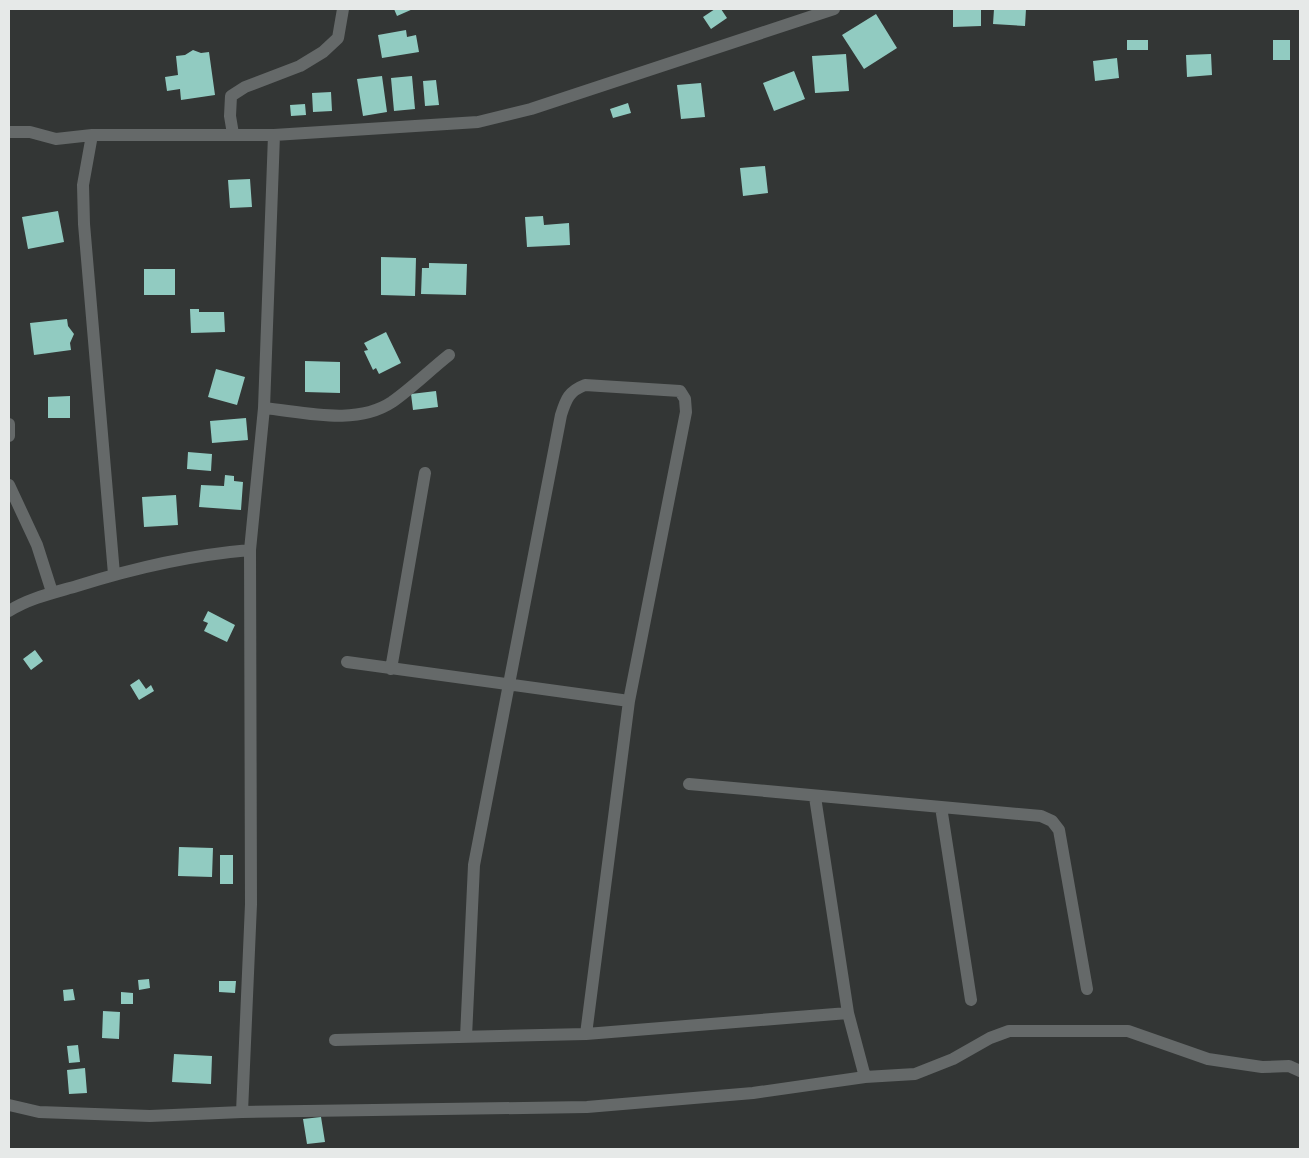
<svg xmlns="http://www.w3.org/2000/svg" width="1309" height="1158" viewBox="0 0 1309 1158" font-family="'DM Sans',sans-serif">
  <style>
    .building { fill: #91cbc1 }
    .lines { fill: none; stroke-linecap: round; stroke-linejoin: round }
    .street { stroke: #656969; stroke-width: 12 }
  </style>
  <rect width="100%" height="100%" fill="#333635"/>
  <path class="building" d="M394 9H413L397 16Z
    M715 9H721L727 18 711 29 703 17Z
    M953 9H981V26L953 27Z
    M994 9H1026L1025 26 993 24Z
    M876 14 897 48 864 69 842 35Z
    M406 30 407 37 416 35 419 52 382 58 378 35Z
    M1127 40H1148V50H1127Z
    M1273 40H1290V60H1273Z
    M193 50 201 53 209 52 215 95 181 100 180 89 167 91 165 77 178 75 176 56 185 55Z
    M846 54 849 91 815 93 812 56Z
    M1211 54 1212 75 1187 77 1186 55Z
    M1117 58 1119 78 1095 81 1093 61Z
    M794 71 805 99 774 111 763 83Z
    M382 76 387 112 363 116 357 79Z
    M412 76 415 109 394 111 391 78Z
    M436 80 439 105 425 106 423 81Z
    M701 83 705 117 681 119 677 85Z
    M331 92 332 111 313 112 312 93Z
    M628 103 631 113 613 118 610 109Z
    M305 104 306 115 291 116 290 105Z
    M765 166 768 193 743 196 740 168Z
    M250 179 252 207 230 208 228 180Z
    M58 211 64 242 28 249 22 217Z
    M543 216 544 225 569 223 570 245 527 247 525 217Z
    M381 257 416 258 415 296 381 295Z
    M429 263 467 264 466 295 421 294 422 268H429Z
    M144 269H175V295H144Z
    M190 309H199V312H224L225 332 191 333Z
    M67 319 68 326 74 334 70 343 71 350 34 355 30 323Z
    M386 332 401 363 379 374 376 368 373 370 364 351 368 350 364 343Z
    M305 361 340 362V393L305 392Z
    M216 369 245 377 237 405 208 397Z
    M436 391 438 407 413 410 411 394Z
    M70 396V418H48V397Z
    M246 418 248 440 212 443 210 421Z
    M188 452 212 454 211 471 187 469Z
    M225 475 234 476V481L243 482 241 510 199 507 201 485 224 486Z
    M176 495 178 525 144 527 142 497Z
    M208 611 235 625 227 642 204 631 208 623 203 621Z
    M35 650 43 661 31 670 23 659Z
    M139 679 146 689 151 685 154 691 139 700 130 685Z
    M179 847 213 848 212 877 178 876Z
    M220 855H233V884H220Z
    M149 979 150 988 139 990 138 980Z
    M219 981H236L235 993 219 992Z
    M73 989 75 1000 64 1001 63 990Z
    M121 992 133 993V1004H121Z
    M103 1011 120 1012 119 1039 102 1038Z
    M78 1045 80 1062 69 1063 67 1046Z
    M174 1054 212 1056 211 1084 172 1082Z
    M85 1068 87 1093 69 1094 67 1070Z
    M321 1117 325 1142 307 1144 303 1119Z"/>
  <g class="lines">
    <path class="street" d="M9 132H30L56 139 92 135H274L478 122 531 109 834 9
      M233 134 230 116 231 96 245 87 300 66 323 52 338 38 343 9
      M92 135 83 185 84 224 114 574
      M264 408C304 412 356 426 392 402 412 388 430 370 449 355
      M9 424V436
      M9 485 37 545 52 592
      M9 611C30 598 53 593 77 586 134 568 191 555 250 550
      M347 662 629 701
      M391 669 425 473
      M689 784 1041 816 1052 821 1059 830 1087 989
      M815 797 848 1013 865 1077
      M941 807 971 1000
      M466 1037 474 865 561 415C566 399 569 391 585 385L680 391 685 399 686 412 629 701 586 1034
      M335 1040 586 1034 848 1013
      M9 1105 39 1112 150 1116 242 1112 587 1107 753 1093 865 1077 915 1074 953 1059 990 1038 1009 1031H1128L1208 1059 1262 1067 1289 1066 1300 1071
      M242 1112 251 904 250 550 264 408 274 135"/>
  </g>
  <rect width="1309" height="1158" fill="none" stroke="#e6e9e8" stroke-width="20"/>
</svg>
